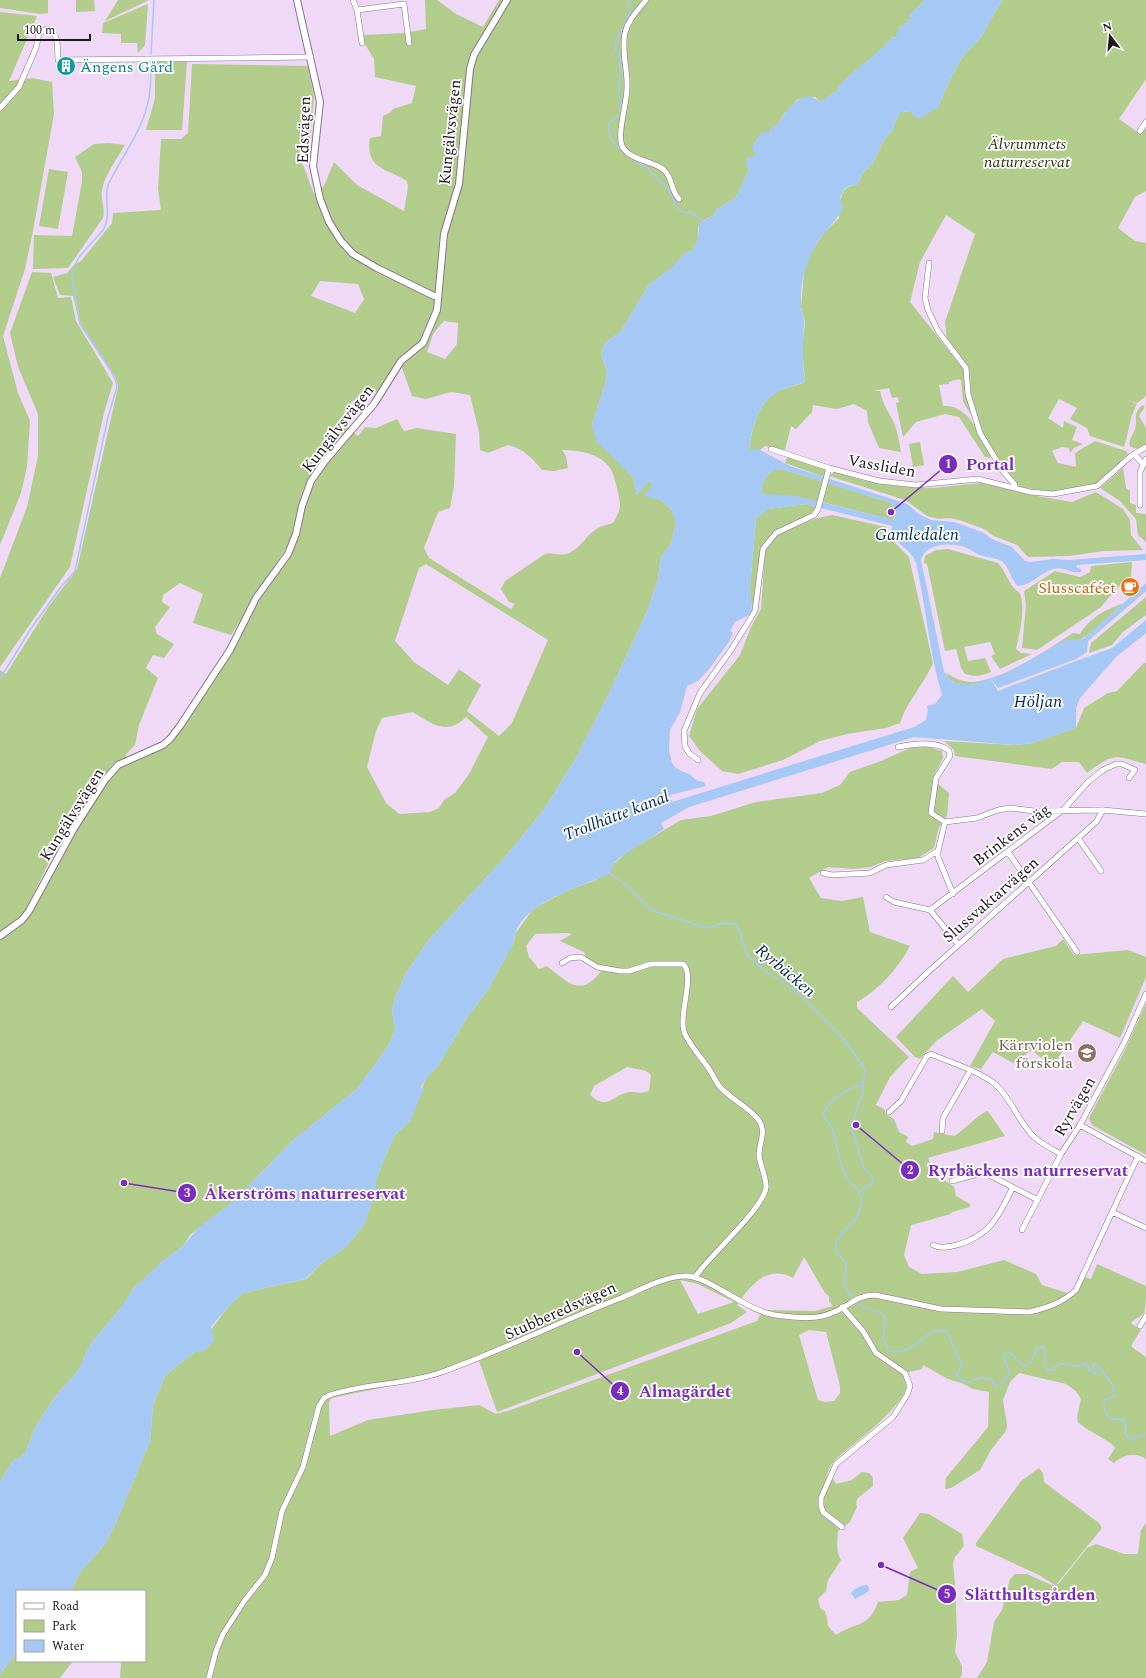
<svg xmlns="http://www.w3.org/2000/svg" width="1146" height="1678" viewBox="0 0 1146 1678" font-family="Spectral,serif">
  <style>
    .green { fill: #b2cc8b; fill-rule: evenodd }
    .water { fill: #a5c8f5; fill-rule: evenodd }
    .pier { fill: #efd9f7 }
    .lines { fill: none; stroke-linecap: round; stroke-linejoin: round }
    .stream { stroke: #a5c8f5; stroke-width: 1.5 }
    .minor-casing { stroke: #88748f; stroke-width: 6 }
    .tertiary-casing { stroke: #88748f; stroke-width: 8 }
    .minor { stroke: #fff; stroke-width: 5 }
    .tertiary { stroke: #fff; stroke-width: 6 }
    .labels { text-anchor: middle; stroke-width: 3.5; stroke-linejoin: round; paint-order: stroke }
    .culture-label { font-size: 16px; fill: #0d838f; stroke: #fff; text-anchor: start }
    .street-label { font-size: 16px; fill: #1d1520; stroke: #fff }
    .park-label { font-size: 16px; font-style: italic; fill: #283510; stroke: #fff }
    .food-label { font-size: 16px; fill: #c56008; stroke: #fff; text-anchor: end }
    .education-label { font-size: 16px; fill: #785e54; stroke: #fff; text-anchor: end }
    .water-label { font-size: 17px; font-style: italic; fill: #012956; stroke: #fff }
    .leader { fill: none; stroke: #7b2cbf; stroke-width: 1.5 }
    .callout-dot { fill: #7b2cbf; stroke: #fff; stroke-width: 1.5 }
    .mark-label { font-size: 12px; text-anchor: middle; font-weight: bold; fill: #fff }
    .callout-label { font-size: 17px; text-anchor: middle; font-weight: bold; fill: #7b2cbf; stroke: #fff; stroke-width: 3.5; stroke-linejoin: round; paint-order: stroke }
  </style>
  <rect width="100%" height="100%" fill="#efd9f7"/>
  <path class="green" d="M0 0H48V13L40 14 0 8Z
    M76 0H94L95 11 76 12Z
    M118 0H149L105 21Z
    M425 0H437L456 14 483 27 499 0H925L908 17 915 18 900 27 897 37 891 38C881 54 841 78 837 91L820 102 815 97 798 99 784 114 778 125 773 126 769 132H762L753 145 756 153 752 158 748 157 746 163 749 170 736 197 716 210 714 215 702 221 698 228V239L692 251 684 254 673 267 648 286 621 331 604 344 601 355 607 370 606 381 592 425 612 456 633 477 637 495 648 481 653 484 660 500 671 509 675 516 676 523 670 546 661 556 658 579 647 612 609 693 576 758 545 808 506 856 428 941 406 973 395 998 392 1011 395 1030 388 1046 358 1088 291 1142 235 1200 190 1235 184 1245 164 1260 134 1288 120 1309 91 1343 79 1369 55 1397 36 1426 25 1453 12 1462 0 1482V670L6 674 49 606 77 569 118 387 116 378 79 321 73 296 60 295 53 277 67 273 75 264 81 261 112 223 113 213 161 210 158 189 161 139H181L188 133 192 64 308 66 314 97 309 150 298 153 297 159 303 165 314 194 324 186 334 162 357 185 404 211 408 187 407 181C386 168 365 169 370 138L381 136 383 116 391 112 393 109 412 103 416 86 375 77 374 59 363 41V35L404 33 426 29ZM320 281 358 284 364 299 355 313 311 296ZM444 321 458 323 457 344 445 359 427 352 433 334ZM396 364 402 368 412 396 426 399 451 392 470 395 479 432 480 450 488 453 508 445C524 449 531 457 542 470L554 471 568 468 566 456 562 450C578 450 600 453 610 468 614 473 615 482 617 488 621 505 622 508 613 523 607 525 600 526 595 530 585 537 581 548 569 553 561 557 554 552 545 554L505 581 501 589 509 602 515 604 511 609 429 558 424 548 438 512 450 508 454 486 456 434 417 428 404 431 397 419 376 428 365 427 358 436 341 421C349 399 357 396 379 391ZM290 542 289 555 257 600 172 740 119 765 106 781 74 831 37 900 32 897 49 862 101 779 115 762 126 758V754L135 745 139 725 158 678 146 668 153 655 164 658 174 644 157 634 155 627 170 607 162 602 163 595 180 583 203 594 193 623 231 635ZM426 564 548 640 512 723 499 736 467 711 481 685 459 669 448 685 414 662 395 641 419 568ZM413 712C432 724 447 736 466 717L488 737 469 774 455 793 444 800 439 808 430 812 399 814 386 803 367 767 376 731 382 718Z
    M1002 0H1146V79L1119 119 1139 133 1146 129V191L1135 197 1118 228 1135 241 1146 243V396L1137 403 1127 400 1137 404C1129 418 1129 432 1124 447L1090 436 1087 428 1070 419 1077 408 1059 399 1048 418 1063 428 1064 421 1077 427 1072 440 1083 444 1074 448 1070 453 1069 448 1062 447 1052 451 1058 463 1076 467 1075 453 1095 441 1126 451 1128 454 1106 476 1095 484 1053 492 1020 487 999 462 984 437 982 427 978 422 971 393 969 367 947 341 945 322 975 234 946 215 920 262 910 302 965 371 970 414 963 401 961 380 958 379 949 382V384L939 385 943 406C969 404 980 436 991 454L990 458 985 457 959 417 945 414 916 422 903 437 896 403 899 402 898 397 892 398 889 388 873 391H880C883 406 888 410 894 423 898 433 900 443 901 454L900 452 879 448 868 422 867 411 854 404 837 409 813 405 812 412 796 429 791 426 785 450 765 446 760 450H749C752 428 758 402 778 391 787 387 797 386 805 382L802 349 805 322 801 307 805 261 824 233 839 218C840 204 839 185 857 185L863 173 872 164 885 138 892 131 900 112 911 111 915 117 938 107 953 73 963 56 981 37Z
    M148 4 145 45 138 53 137 43H121V34L102 33 103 23Z
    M0 12 37 16 9 81 32 78 52 82 54 114 33 231 25 269 3 336 18 393 30 421 27 467 21 493 0 545Z
    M155 62H187L182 130H146L155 98Z
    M109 143 125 145C117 159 105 174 102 190 100 200 106 209 103 218L68 268 33 269 34 235 72 236 82 182V172L75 157 94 144Z
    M49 169 68 172 58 229 39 226Z
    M32 272 51 273 58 298 71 297 76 321 113 383 104 413 70 567 0 667V578L27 507 38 456V414L18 367 10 333Z
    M1142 405 1145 407 1139 416 1146 428V444L1139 449 1130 447C1128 439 1133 436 1135 429 1138 418 1132 416 1142 405Z
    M920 442 924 465 913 467 909 444Z
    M787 457 818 465 826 470 824 477 785 463Z
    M1123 468 1126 488 1130 491V503L1136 505V513L1146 514V542L1138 535 1136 519 1120 501 1100 488Z
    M774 470H785L824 482 819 502 761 494C762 484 764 476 774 470Z
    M835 472 865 481 905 487 933 488 981 483 1037 496 1072 502 1096 492 1123 509 1130 520 1131 535 1143 550 1104 551 1070 556 1028 557 1017 545 994 536 984 529 959 520 949 518 939 519 927 516 907 501 896 497 829 476Z
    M827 483 891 503 896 510 893 520 822 502Z
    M806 504 817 507 816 512 776 533 763 549 757 606 752 611 750 588 756 518 768 509Z
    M832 515 886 527 895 543 909 557 933 663C924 684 907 701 900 723L886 728 847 734 820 741 783 760 738 774 722 771 700 751 689 736 697 709 740 655 751 627 761 609 765 550 772 539 783 532 814 519Z
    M948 549 998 563C1005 571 1008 580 1013 587 1015 590 1019 591 1020 594 1026 607 1019 636 1016 649L1021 653 1032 654 1000 669 991 656 995 654 990 642 964 647 968 661 985 658 991 672C982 676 975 677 965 674L961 668 956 649 945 651 927 564 924 563 925 556 936 550Z
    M1132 562 1131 577 1116 589 1101 607 1037 650 1022 648 1026 605 1024 591 1055 571 1080 577 1090 572 1091 566Z
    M1146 597V615L1123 632 1112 645 1089 653 1091 643Z
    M1123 603C1115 610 1089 636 1081 639 1076 642 1069 639 1064 641 1042 652 963 710 946 673 955 678 962 682 972 682 1002 681 1048 649 1073 633L1080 634C1091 616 1105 611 1123 603Z
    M1144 663H1146V764C1114 755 1115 752 1087 773L1079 762H1062L1052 769 955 756 954 750 944 741 1015 745 1032 743 1076 728 1084 708 1108 693 1117 691Z
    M928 747 942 751 943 758 932 779 949 793 947 816 939 827 934 848 918 858 885 861 871 867 853 869 828 867 809 878 821 898 842 901 863 897 870 932 910 946C899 967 878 991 857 1002V1008L909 1057 890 1077 876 1105 884 1109 886 1114 894 1119 899 1132 908 1137 906 1142 912 1146 933 1139 934 1132 954 1136C965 1130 979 1113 988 1111L1005 1136 928 1158 938 1180 943 1179 954 1187 956 1196 970 1204V1207L952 1212 951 1214 911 1225 904 1255 909 1267 922 1274 957 1272 1004 1260 1036 1274 1042 1285 1074 1295 1085 1277 1091 1279 1097 1264 1146 1286C1146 1293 1146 1308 1144 1313 1140 1318 1135 1318 1131 1323L1141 1330 1132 1344V1347L1146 1357V1459C1135 1452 1124 1454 1114 1463L1108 1459 1115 1448C1111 1440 1086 1431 1078 1422L1077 1417 1081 1399 1076 1391 1066 1384 1019 1373 1010 1382 1003 1400 1007 1425 1006 1431 991 1450 980 1470 951 1488 945 1489 946 1478 988 1427 989 1392 973 1389 964 1384 948 1379 923 1365 922 1369 909 1372 904 1376C905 1379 906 1384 906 1388 900 1410 854 1443 837 1458L831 1465 826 1477 833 1479 836 1484 852 1480 862 1472 869 1473 873 1478V1486L858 1498 856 1503 857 1507 850 1522 838 1531C837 1541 836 1552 841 1560L828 1580 826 1591 818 1599 820 1608 825 1611 827 1618 828 1626 836 1635C857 1621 868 1629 878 1602L899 1600 907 1595 910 1572 918 1568 903 1538 920 1513 929 1514 962 1534 964 1546 955 1557 953 1563 955 1584 957 1635 955 1652 962 1666V1674L960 1678H120L121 1663 120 1661H145V1591H71L79 1574 106 1543 118 1518 150 1441 153 1405 165 1376 194 1352 228 1307 243 1293 306 1279 323 1262 345 1248 365 1223 376 1189V1180L384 1159 395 1135 410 1121 425 1080 438 1066 466 1019 489 988 514 942 515 934 533 909 564 892 596 880 627 852 681 820 711 816 756 802 822 793 840 785 850 772 881 761 910 748ZM567 933 572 934 560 941 584 952 587 959 599 966 601 971C581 999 566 981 547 966L539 969 529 957 526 946 535 934ZM627 1067 646 1071 651 1075 649 1091C639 1094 639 1092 630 1092 611 1094 610 1112 590 1095L594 1086ZM804 1257 825 1293 829 1296V1301L833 1306 815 1311 768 1310 760 1315 757 1321 508 1411 496 1414 479 1405 433 1410 368 1420 330 1436 329 1403 331 1398 436 1377 479 1361 497 1412 731 1323 747 1312 737 1305C750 1285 768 1264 793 1278ZM680 1280 698 1284 734 1302 698 1314ZM809 1330 826 1332 840 1386V1393L834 1401 825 1402 818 1400 799 1335Z
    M1063 939 1074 955 1128 950 1146 957V977L1120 1038 1083 1021 1052 1067 1032 1050 1013 1063 993 1052 981 1069 970 1066 995 1021 982 1009 936 1041 920 1059 915 1057 896 1037 953 976 968 992 1003 959 1056 946Z
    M1146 1003V1155L1092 1125 1089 1118 1125 1050Z
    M1039 1468 1043 1473 1044 1482 1099 1523 1102 1528 1056 1585 1059 1583 1087 1548 1096 1544 1124 1554H1138L1141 1530 1146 1523V1678H977L987 1662 994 1622 1002 1610 1010 1579 1015 1574H1027L1051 1585H1055L1039 1575 976 1546V1543L1021 1481Z
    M17 1652V1661H73L60 1678H0V1674Z"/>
  <path class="water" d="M924 0H1002L981 37 963 56 953 73 938 107 920 119 915 117 911 111 900 112 892 131 885 138 872 164 863 173 857 185C846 185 844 189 840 198L843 207C836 224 821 233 813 250 804 268 800 286 801 306 801 312 805 318 804 324 803 344 802 362 805 382 797 385 787 387 779 391 758 401 752 428 749 449L760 450 790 466 907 504 919 514 931 520 954 522 982 532 992 539 1012 547 1025 561 1031 562 1053 559 1069 560 1146 554V560L1077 565 1076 567 1082 570 1081 572C1072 574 1063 566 1053 569 1040 573 1032 585 1018 586 1011 580 1010 570 1004 563 999 558 990 558 983 556 977 555 973 550 967 548 954 542 925 542 921 560L924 574 944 672 953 682 970 685 1007 673 1065 640 1083 639 1146 583V591L1088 641 1087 652 1076 659V661L1112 648 1146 620V633L1116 657 1080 698 1076 708V728L1032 743 1015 745 914 737 689 807 661 823 664 829 619 858 614 863 609 874C581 887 516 903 514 942L489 988 466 1019 438 1066 425 1080 421 1087 424 1089 410 1121 395 1135 384 1159 376 1180V1189L365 1223 345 1248 323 1262 305 1279 243 1293 228 1307 211 1327 214 1340 205 1351 194 1352 165 1376 153 1405 150 1441 118 1518 106 1543 79 1574 71 1591H17V1652L0 1674V1482L12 1462 25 1453 36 1426 55 1397 79 1369 91 1343 120 1309 134 1288 164 1260 184 1245 199 1227 235 1200 291 1142 358 1088 388 1046 395 1030 392 1011 395 998 406 973 428 941 506 856 545 808 576 758 609 693 647 612 658 579 661 556 670 546 676 523 671 509 660 500 644 496 653 484 648 482 637 495 633 477 597 442 592 425 606 381 607 370 601 355 604 344 621 331 648 286 673 266 684 254 692 251 698 239 699 223 714 215 716 210 736 197 749 170 746 163 748 156 752 158 756 153 752 150 753 145 762 132H769L773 126 778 125C786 110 802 86 820 102L837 91C841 78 881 53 891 38L897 37 896 34 900 27 907 23V20L914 18 908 17C912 11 919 7 924 0ZM774 470H785L891 503 896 510 894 520 796 496 761 494C762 484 764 476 774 470ZM806 504 892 526C890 543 912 548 916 563 926 606 929 652 942 695L935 704 927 706 928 710 926 720 914 727 672 802 670 795 706 786 704 782 698 781 689 774 681 771 675 767 672 763 669 750 670 730 680 712 687 686 698 681 709 669 729 642 733 633 730 631 735 622 749 615 752 611 750 588 756 518 768 509Z
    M867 1585 869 1587V1591L855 1599 851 1593C855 1588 861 1585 867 1585Z"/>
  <path class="pier" d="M1076 659V661L998 691 990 678 998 688Z"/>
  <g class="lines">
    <path class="stream" d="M151 54 154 0
      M624 152C613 144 608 137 609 122L621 114C622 106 619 99 619 91 619 78 623 77 619 63L621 60 619 54 616 52C613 34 633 22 629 0
      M628 156 645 166 671 192 674 202 678 209 683 212 694 213 703 222
      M0 679 30 630 61 587 75 571 108 417 117 387 116 381 111 371 80 324 72 278 74 267 79 257 104 229C111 214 104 200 108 185 122 156 144 129 149 97 151 86 151 74 151 63
      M609 873 630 888 651 910 707 928 724 923 737 924 747 955 767 972 802 996 846 1042 865 1070 863 1085C847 1088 829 1100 823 1114 826 1121 830 1124 833 1130 835 1134 834 1140 836 1145 839 1155 842 1168 846 1177 852 1188 861 1186 861 1202 861 1232 816 1235 846 1263L845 1286 851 1296
      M860 1191 873 1183 872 1177 864 1168 851 1126 863 1092V1085
      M856 1302C867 1311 873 1308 884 1315L886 1325C881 1334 883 1341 889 1351 919 1356 923 1325 947 1331L962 1366 957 1374 959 1379 968 1382 981 1378 992 1379 995 1386 1001 1384 1010 1373 1004 1359 1006 1354 1009 1352 1024 1367 1031 1362 1037 1348 1043 1346C1047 1354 1042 1359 1047 1370H1052C1061 1360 1065 1364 1077 1367L1085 1363 1090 1371 1096 1374 1093 1365 1095 1363 1112 1384 1115 1396 1105 1400C1102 1408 1105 1413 1111 1419H1122C1126 1424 1127 1428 1125 1433L1130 1440 1146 1434"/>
    <defs>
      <path id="minor" d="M353 0 357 10 404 4 409 43
        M646 0C638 10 628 20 625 33 621 51 628 70 627 88 627 103 617 133 622 146 630 161 652 160 664 170 673 178 671 192 679 199
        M357 10 362 43
        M0 108 19 87 36 48 39 33 47 29C60 33 57 49 58 60L311 57
        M1140 131 1146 122
        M929 263 925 298 928 310 938 331 966 368 968 394 980 433 1003 471 1015 485 1014 488
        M771 449 829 468 879 481 916 485 978 479 1030 492 1053 494 1097 486 1131 456 1146 447
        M1134 454 1143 464
        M1140 505V472L1146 459
        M898 747C913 744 937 740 949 751L950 756 936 778 931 813 945 822
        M698 760 689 753 685 746 684 731 700 693 731 650 755 611 763 549 776 533 814 515 818 509 829 468
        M945 822 977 818 998 810 1010 808 1034 811 1103 810 1146 814
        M945 822 938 851V857L953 894
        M1078 838 1101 871
        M1008 852 1077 952
        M823 873 832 875 870 873 886 865 923 860 938 851
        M886 897 894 902 930 910 1064 809 1088 782 1103 770 1116 764H1122L1135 770 1129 778
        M930 910 958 944
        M562 963 570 958 581 957 597 967 620 971H629L651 964H683C696 975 677 1017 685 1034 691 1047 701 1057 709 1069 713 1075 716 1082 720 1087 731 1099 747 1106 757 1118 768 1130 759 1142 759 1155 760 1166 767 1178 766 1188 762 1210 710 1255 695 1277
        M891 1007 927 973 1096 822 1103 810
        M889 1112 901 1101 927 1056 931 1054C951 1063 977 1070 995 1084 1011 1098 1018 1121 1033 1136 1041 1144 1052 1149 1061 1154
        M1080 1125 1146 1161
        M942 1131 943 1118 970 1071
        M952 1181 978 1174H987L1038 1200
        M1112 1212 1146 1228
        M1022 1230 1061 1154 1080 1125 1125 1041 1146 994
        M933 1245C942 1249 947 1247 957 1245 991 1235 998 1217 1013 1187
        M1140 1326 1146 1316
        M842 1527 823 1512 821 1506V1498L836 1464 893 1417 907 1395 910 1386 905 1373 876 1353 863 1331 842 1307
        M209 1678 216 1651 223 1634 245 1600 265 1575 272 1558 282 1511 303 1467 319 1406 324 1398 330 1395C366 1383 406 1385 442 1372 503 1350 561 1321 621 1298 640 1290 663 1277 684 1276 706 1274 746 1311 775 1315 793 1317 816 1321 834 1312 849 1306 857 1295 875 1295L941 1309 1029 1312C1047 1308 1062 1303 1076 1290L1138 1156"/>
      <path id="tertiary" d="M297 0 320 102 313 166 320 199 329 222 341 241 353 254 377 268 434 296H438
        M0 936 22 920 29 911 73 830 105 780 118 765 163 745 170 739 180 726 230 650 256 598 288 554 296 534 302 506 311 481 325 461 374 404 401 361 423 343 437 310 444 234 459 184 470 69 474 55 507 0"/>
    </defs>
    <use href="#minor" class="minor-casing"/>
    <use href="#tertiary" class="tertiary-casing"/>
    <use href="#minor" class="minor"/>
    <use href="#tertiary" class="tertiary"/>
  </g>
  <defs>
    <symbol id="building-disc" viewBox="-11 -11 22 22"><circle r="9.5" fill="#0f9aa8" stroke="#fff"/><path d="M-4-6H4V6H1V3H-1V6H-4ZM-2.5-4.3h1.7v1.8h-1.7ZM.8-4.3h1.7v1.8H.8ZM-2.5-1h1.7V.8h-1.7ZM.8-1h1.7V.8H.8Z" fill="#fff"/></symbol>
    <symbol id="cafe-disc" viewBox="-11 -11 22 22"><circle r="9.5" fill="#e8710a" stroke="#fff"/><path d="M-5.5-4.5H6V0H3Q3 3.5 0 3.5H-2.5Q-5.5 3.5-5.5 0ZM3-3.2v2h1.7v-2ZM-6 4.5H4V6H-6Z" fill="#fff"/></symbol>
    <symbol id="school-disc" viewBox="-11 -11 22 22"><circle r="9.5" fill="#8d6e63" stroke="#fff"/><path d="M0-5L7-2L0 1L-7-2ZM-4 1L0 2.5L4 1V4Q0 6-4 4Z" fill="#fff"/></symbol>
  </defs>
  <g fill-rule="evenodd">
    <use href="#building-disc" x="55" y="55" width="22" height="22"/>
    <use href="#cafe-disc" x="1119" y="576" width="22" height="22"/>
    <use href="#school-disc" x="1076" y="1042" width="22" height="22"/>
  </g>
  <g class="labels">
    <g class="culture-label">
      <text x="80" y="72">Ängens Gård</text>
    </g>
    <g class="street-label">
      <text transform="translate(303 130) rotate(-88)" y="6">Edsvägen</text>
      <text transform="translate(449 132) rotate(-84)" y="6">Kungälvsvägen</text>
      <text transform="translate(337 428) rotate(-52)" y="6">Kungälvsvägen</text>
      <text transform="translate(882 465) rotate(10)" y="6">Vassliden</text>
      <text transform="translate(71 814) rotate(-58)" y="6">Kungälvsvägen</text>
      <text transform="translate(1011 834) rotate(-37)" y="6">Brinkens väg</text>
      <text transform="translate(990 899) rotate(-41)" y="6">Slussvaktarvägen</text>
      <text transform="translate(1074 1106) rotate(-60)" y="6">Ryrvägen</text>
      <text transform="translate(560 1310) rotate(-24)" y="6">Stubberedsvägen</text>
    </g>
    <g class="park-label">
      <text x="1027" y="149">Älvrummets<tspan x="1027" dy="18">naturreservat</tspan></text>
    </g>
    <g class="food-label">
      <text x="1116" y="593">Slusscaféet</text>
    </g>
    <g class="education-label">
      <text x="1073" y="1050">Kärrviolen<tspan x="1073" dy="18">förskola</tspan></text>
    </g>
    <g class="water-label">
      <text x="917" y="540">Gamledalen</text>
      <text x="1038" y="707">Höljan</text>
      <text transform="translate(616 815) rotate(-21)" y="6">Trollhätte kanal</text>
      <text transform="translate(786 970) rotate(40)" y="6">Ryrbäcken</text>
    </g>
  </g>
  <path class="leader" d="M891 512L948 464M856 1125L910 1170M124 1183L187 1193M577 1352L620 1391M881 1565L947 1594"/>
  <g class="callout-dot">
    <circle cx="891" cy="512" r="4"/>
    <circle cx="856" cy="1125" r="4"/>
    <circle cx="124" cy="1183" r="4"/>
    <circle cx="577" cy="1352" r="4"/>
    <circle cx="881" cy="1565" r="4"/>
    <circle cx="948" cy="464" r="10"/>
    <circle cx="910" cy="1170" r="10"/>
    <circle cx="187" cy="1193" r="10"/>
    <circle cx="620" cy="1391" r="10"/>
    <circle cx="947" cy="1594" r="10"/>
  </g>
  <g class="mark-label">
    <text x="948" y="468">1</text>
    <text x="910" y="1174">2</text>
    <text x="187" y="1197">3</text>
    <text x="620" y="1395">4</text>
    <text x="947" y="1598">5</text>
  </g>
  <g class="callout-label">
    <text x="990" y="470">Portal</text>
    <text x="1028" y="1176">Ryrbäckens naturreservat</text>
    <text x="305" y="1199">Åkerströms naturreservat</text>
    <text x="685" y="1397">Almagärdet</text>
    <text x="1030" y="1600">Slätthultsgården</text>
  </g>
  <rect x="16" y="1590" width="130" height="72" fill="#ffffff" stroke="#a5a1a6"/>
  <rect x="24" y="1603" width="20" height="6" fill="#ffffff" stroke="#a5a1a6"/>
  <text x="52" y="1610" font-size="12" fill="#1d1520">Road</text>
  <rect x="24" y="1620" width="20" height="12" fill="#b2cc8b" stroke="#a5a1a6"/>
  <text x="52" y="1630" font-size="12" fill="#1d1520">Park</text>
  <rect x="24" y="1640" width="20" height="12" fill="#a5c8f5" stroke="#a5a1a6"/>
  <text x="52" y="1650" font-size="12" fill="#1d1520">Water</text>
  <g transform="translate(1110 36) rotate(344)" stroke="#ffffff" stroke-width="3" paint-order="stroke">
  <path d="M0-3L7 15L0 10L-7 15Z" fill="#1d1520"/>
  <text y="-6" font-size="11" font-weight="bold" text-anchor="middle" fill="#1d1520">N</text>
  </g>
  <path d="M18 34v6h72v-6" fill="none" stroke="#1d1520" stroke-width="2"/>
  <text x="24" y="34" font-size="12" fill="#1d1520" stroke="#ffffff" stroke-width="3" paint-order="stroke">100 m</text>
</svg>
